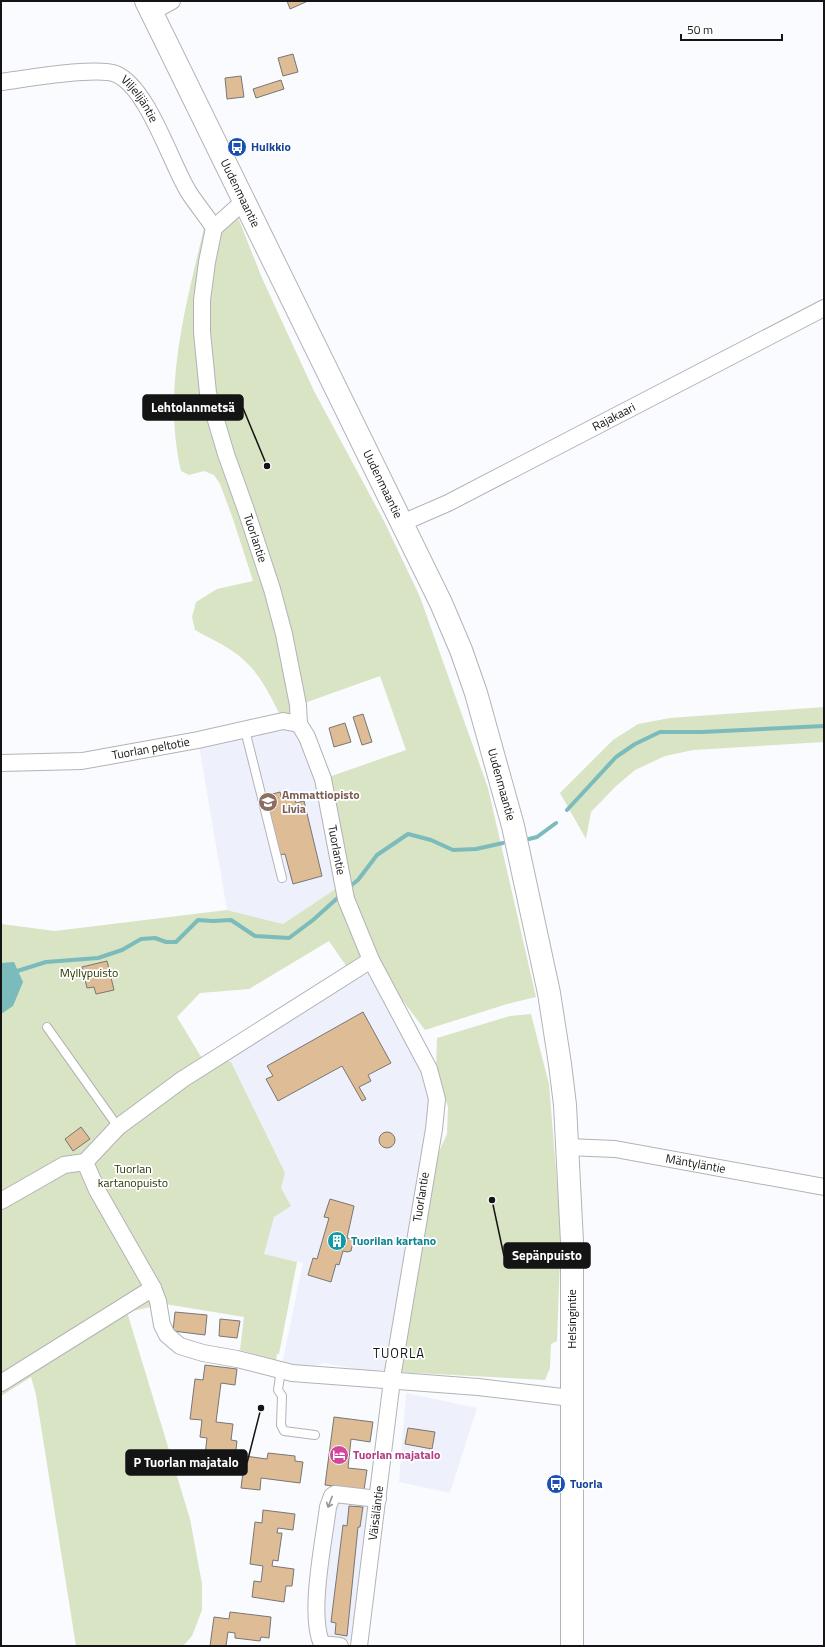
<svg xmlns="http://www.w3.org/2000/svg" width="825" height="1647" viewBox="0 0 825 1647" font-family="'Titillium Web',sans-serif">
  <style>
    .built { fill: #eef1fb }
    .green { fill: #d8e4c3 }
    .water { fill: #7bbbbc }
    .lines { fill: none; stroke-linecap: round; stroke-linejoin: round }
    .stream { stroke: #7bbbbc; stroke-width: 4 }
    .building { fill: #debc95; stroke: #787674 }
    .service-casing { stroke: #b2b3b6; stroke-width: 10 }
    .minor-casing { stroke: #b2b3b6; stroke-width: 18 }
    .secondary-casing { stroke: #b2b3b6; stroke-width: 24 }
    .service { stroke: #fff; stroke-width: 8 }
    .minor { stroke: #fff; stroke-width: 16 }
    .secondary { stroke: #fff; stroke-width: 22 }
    .oneway { stroke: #959596 }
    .labels { text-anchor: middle; stroke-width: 3.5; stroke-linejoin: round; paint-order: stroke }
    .street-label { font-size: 12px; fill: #141415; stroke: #fff }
    .transit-label { font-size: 12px; font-weight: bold; fill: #164399; stroke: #fff; text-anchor: start }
    .education-label { font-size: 12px; font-weight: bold; fill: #785e54; stroke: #fff; text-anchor: start }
    .park-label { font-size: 12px; fill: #293600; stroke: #fff }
    .culture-label { font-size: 12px; font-weight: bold; fill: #0d838f; stroke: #fff; text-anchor: start }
    .hotel-label { font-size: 12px; font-weight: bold; fill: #b23c85; stroke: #fff; text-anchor: start }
    .neighbourhood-label { font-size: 13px; letter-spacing: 1px; fill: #141415; stroke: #fff }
    .leader { fill: none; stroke: #141415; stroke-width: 1.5 }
    .callout-dot { fill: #141415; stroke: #fff; stroke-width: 1.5 }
    .callout { fill: #141415; stroke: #141415; stroke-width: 1.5 }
    .callout-label { font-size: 13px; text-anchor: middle; font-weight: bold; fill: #fff }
  </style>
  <rect width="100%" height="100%" fill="#fafbfe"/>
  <path class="built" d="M283 721 308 737 343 884 283 924 227 910 198 740Z
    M371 960 424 1070 429 1099 427 1139 387 1370H362L324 1363 292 1373 281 1369 303 1263 264 1254 285 1173 217 1059Z
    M406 1393 477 1408 450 1493 399 1482Z
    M333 1496 372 1502 355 1641 318 1636Z"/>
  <path class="green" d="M235 210 262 278 314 391 385 523 420 597 488 788 536 997 507 1004 425 1030 372 960 351 973 329 941 249 989 200 993 177 1017 206 1065 217 1059 231 1062 285 1173 281 1188 291 1206 274 1217 264 1254 297 1262 279 1354H277L276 1360 240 1350 244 1317 165 1304 127 1312 190 1519 202 1584V1610L192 1636 183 1646H76L36 1395 31 1377 1 1396V924L55 931 227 910 283 924 343 884 323 779 406 750 380 676 299 705V724L283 721C271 697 260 672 238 655 225 645 209 638 195 630L192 617 196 602 217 589 253 581 233 519 220 484 214 475 204 471 189 475 181 471C161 386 188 298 207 215L214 228Z
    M824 707V742L693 750 665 756 635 770 615 787 591 812 586 839 560 793 613 740 638 724 670 718Z
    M531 1014 549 1084 561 1232 557 1341 551 1344 550 1368 545 1380 396 1372 432 1167 447 1134 448 1107 436 1068 437 1038 510 1016Z"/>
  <path class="water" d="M14 962 23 982 13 1006 1 1014V963Z"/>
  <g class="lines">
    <path class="stream" d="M567 810 616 757 635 744 660 732H702L824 726
      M529 839 537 837 556 823
      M348 888 358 880 377 855 408 834 431 840 453 850 476 849 503 843
      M14 972 46 962 98 958 122 950 141 939 155 938 166 942H176L198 920 213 921 231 920 255 936 289 938 313 920 342 894"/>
  </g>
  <path class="building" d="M287 1H308L290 9Z
    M293 54 298 72 283 76 278 58Z
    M241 76 244 97 227 99 225 78Z
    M281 80 284 89 256 98 253 89Z
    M363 714 372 742 362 745 353 717Z
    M345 723 351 742 334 747 329 728Z
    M280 792 282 799 294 796 296 803 304 801 322 876 293 884 285 854 279 855 265 796Z
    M107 961 114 990 96 994 94 987 87 988 82 967Z
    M363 1012 391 1063 368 1075 371 1081 359 1087 366 1099 362 1101 342 1066 278 1101 266 1079 273 1076 267 1066Z
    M81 1127 90 1139 73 1151 65 1139Z
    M379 1140a8 8 0 1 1 16 0a8 8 0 1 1-16 0Z
    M330 1199 354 1206 347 1238 351 1239 353 1242 351 1251 347 1252 343 1251 339 1265 336 1264 331 1282 308 1275 313 1258 317 1259 329 1218 324 1217Z
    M175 1312 207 1315 205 1335 173 1331Z
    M220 1319 240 1321 237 1338 219 1336Z
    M205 1365 237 1369 235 1385 221 1383 216 1422 233 1424 231 1440 237 1441 235 1458 205 1455 207 1438 200 1437 202 1420 190 1419 195 1379 203 1380Z
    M334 1417 373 1422 370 1442 351 1439 348 1468 367 1470 364 1490 325 1485Z
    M408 1428 435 1432 432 1449 405 1444Z
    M268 1453 295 1456V1461L303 1462 300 1483 261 1478 260 1490 241 1488 245 1456 267 1459Z
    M349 1506 363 1507 360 1527H358L347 1636 335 1634 336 1623 331 1622 343 1525 347 1526Z
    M263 1510 295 1514 293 1530 278 1528 277 1533H282L278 1561 273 1560 272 1566 294 1569 292 1586H286L284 1602 252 1597 254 1581 261 1582 263 1566 250 1564 255 1522 262 1523Z
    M230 1612 271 1617 269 1638 261 1637 260 1641 235 1638V1633L228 1632 226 1646H210L214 1617 229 1619Z"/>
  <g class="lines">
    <defs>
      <path id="service" d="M245 730 282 878
        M47 1027 118 1127
        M281 1369 278 1390 282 1396 281 1425 284 1431 315 1435"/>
      <g id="minor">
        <path d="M150 13 172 1"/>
        <path id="s1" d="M1 82C25 79 96 66 116 74 148 88 170 161 188 191 196 204 206 215 214 228"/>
        <path id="s2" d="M243 202 214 228 207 262 202 300V332L208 393 226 454 246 510 272 589 284 634 298 705 299 724 307 737 323 779 346 899 371 960 429 1069 437 1099 434 1129 393 1372 359 1646"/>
        <path id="s3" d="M402 523 448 503 824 308"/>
        <path id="s4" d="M1 763 82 761 198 740 283 721 299 724"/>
        <path d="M371 960 183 1079 118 1127 85 1162 97 1190 153 1288 158 1301 162 1325 167 1335 180 1346 203 1353 237 1359 292 1373 478 1387 571 1398"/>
        <path id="s5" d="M567 1147 615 1149 824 1187"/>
        <path d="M1 1201 64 1165 85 1162"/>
        <path d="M1 1383 153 1288"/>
        <path d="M340 1646 322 1644C308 1616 324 1540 328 1507L332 1496 335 1494 378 1499"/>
      </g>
      <g id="secondary">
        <path id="s6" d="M146 1 441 603 461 650 476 693 513 826 549 993 560 1064 565 1105 572 1242V1646"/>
      </g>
    </defs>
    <use href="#service" class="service-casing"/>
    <use href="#minor" class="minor-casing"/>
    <use href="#secondary" class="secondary-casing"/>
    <use href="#service" class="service"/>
    <use href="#minor" class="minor"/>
    <use href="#secondary" class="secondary"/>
  </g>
  <defs><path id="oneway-shaft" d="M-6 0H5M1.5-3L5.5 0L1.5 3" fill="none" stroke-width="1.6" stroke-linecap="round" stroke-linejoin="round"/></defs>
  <use class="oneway" href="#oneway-shaft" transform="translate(330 1502) rotate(111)"/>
  <defs>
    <symbol id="bus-disc" viewBox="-11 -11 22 22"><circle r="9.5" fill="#1a4fb4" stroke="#fff"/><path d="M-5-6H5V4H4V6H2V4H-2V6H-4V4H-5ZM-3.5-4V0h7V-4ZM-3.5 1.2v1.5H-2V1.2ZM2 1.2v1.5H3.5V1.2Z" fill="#fff"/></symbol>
    <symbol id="school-disc" viewBox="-11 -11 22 22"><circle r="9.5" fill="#8d6e63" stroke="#fff"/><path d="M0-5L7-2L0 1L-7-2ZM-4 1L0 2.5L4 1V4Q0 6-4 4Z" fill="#fff"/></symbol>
    <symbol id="building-disc" viewBox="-11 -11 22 22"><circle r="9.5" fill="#0f9aa8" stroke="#fff"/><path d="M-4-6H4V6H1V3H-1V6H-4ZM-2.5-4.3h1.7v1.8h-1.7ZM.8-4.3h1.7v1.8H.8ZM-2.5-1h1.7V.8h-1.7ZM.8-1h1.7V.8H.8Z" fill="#fff"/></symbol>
    <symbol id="hotel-disc" viewBox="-11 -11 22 22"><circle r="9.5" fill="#d1479c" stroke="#fff"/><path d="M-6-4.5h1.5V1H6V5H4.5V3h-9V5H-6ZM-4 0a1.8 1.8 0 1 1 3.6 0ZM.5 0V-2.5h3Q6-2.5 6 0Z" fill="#fff"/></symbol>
  </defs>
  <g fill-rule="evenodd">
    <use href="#bus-disc" x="226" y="136" width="22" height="22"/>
    <use href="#school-disc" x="257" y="791" width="22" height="22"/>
    <use href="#building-disc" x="326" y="1230" width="22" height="22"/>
    <use href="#hotel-disc" x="328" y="1444" width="22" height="22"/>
    <use href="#bus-disc" x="545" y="1473" width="22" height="22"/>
  </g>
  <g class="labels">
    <g class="street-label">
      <text dy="4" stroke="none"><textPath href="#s1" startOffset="151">Viljelijäntie</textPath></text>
      <text dy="4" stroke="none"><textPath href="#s6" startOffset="214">Uudenmaantie</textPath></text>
      <text dy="4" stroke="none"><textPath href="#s3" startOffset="237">Rajakaari</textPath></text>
      <text dy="4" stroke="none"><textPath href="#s6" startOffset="538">Uudenmaantie</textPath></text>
      <text dy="4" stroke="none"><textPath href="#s2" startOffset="358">Tuorlantie</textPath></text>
      <text dy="4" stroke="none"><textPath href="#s4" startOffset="151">Tuorlan peltotie</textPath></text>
      <text dy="4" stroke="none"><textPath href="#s6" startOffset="862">Uudenmaantie</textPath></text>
      <text dy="4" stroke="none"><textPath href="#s2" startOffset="682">Tuorlantie</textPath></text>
      <text dy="4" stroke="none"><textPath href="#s5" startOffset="130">Mäntyläntie</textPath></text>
      <text transform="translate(421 1197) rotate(-81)" y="4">Tuorlantie</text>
      <text transform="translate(572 1319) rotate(-90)" y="4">Helsingintie</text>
      <text transform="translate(376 1513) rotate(-83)" y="4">Väisäläntie</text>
    </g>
    <g class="transit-label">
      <text x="251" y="151">Hulkkio</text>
      <text x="570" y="1488">Tuorla</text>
    </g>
    <g class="education-label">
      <text x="282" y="799">Ammattiopisto<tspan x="282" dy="14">Livia</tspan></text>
    </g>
    <g class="park-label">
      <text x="89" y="977">Myllypuisto</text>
      <text x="133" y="1173">Tuorlan<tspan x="133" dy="14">kartanopuisto</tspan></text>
    </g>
    <g class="culture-label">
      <text x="351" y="1245">Tuorilan kartano</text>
    </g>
    <g class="hotel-label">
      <text x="353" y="1459">Tuorlan majatalo</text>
    </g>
    <g class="neighbourhood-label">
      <text x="399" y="1358">TUORLA</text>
    </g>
  </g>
  <path class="leader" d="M267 466L243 408M492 1200L504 1256M261 1408L247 1463"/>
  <g class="callout-dot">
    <circle cx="267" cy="466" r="4"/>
    <circle cx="492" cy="1200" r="4"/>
    <circle cx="261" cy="1408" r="4"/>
  </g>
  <g class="callout">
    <rect x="143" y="395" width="100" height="25" rx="4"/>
    <rect x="504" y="1243" width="86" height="25" rx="4"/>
    <rect x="126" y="1450" width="121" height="25" rx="4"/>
  </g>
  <g class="callout-label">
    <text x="193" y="412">Lehtolanmetsä</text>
    <text x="547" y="1260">Sepänpuisto</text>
    <text x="186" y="1467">P Tuorlan majatalo</text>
  </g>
  <rect width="825" height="1647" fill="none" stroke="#141415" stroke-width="4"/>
  <path d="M681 34v6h101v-6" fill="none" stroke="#141415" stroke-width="2"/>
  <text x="687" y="34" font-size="12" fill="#141415" stroke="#ffffff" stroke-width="3" paint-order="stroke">50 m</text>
</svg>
